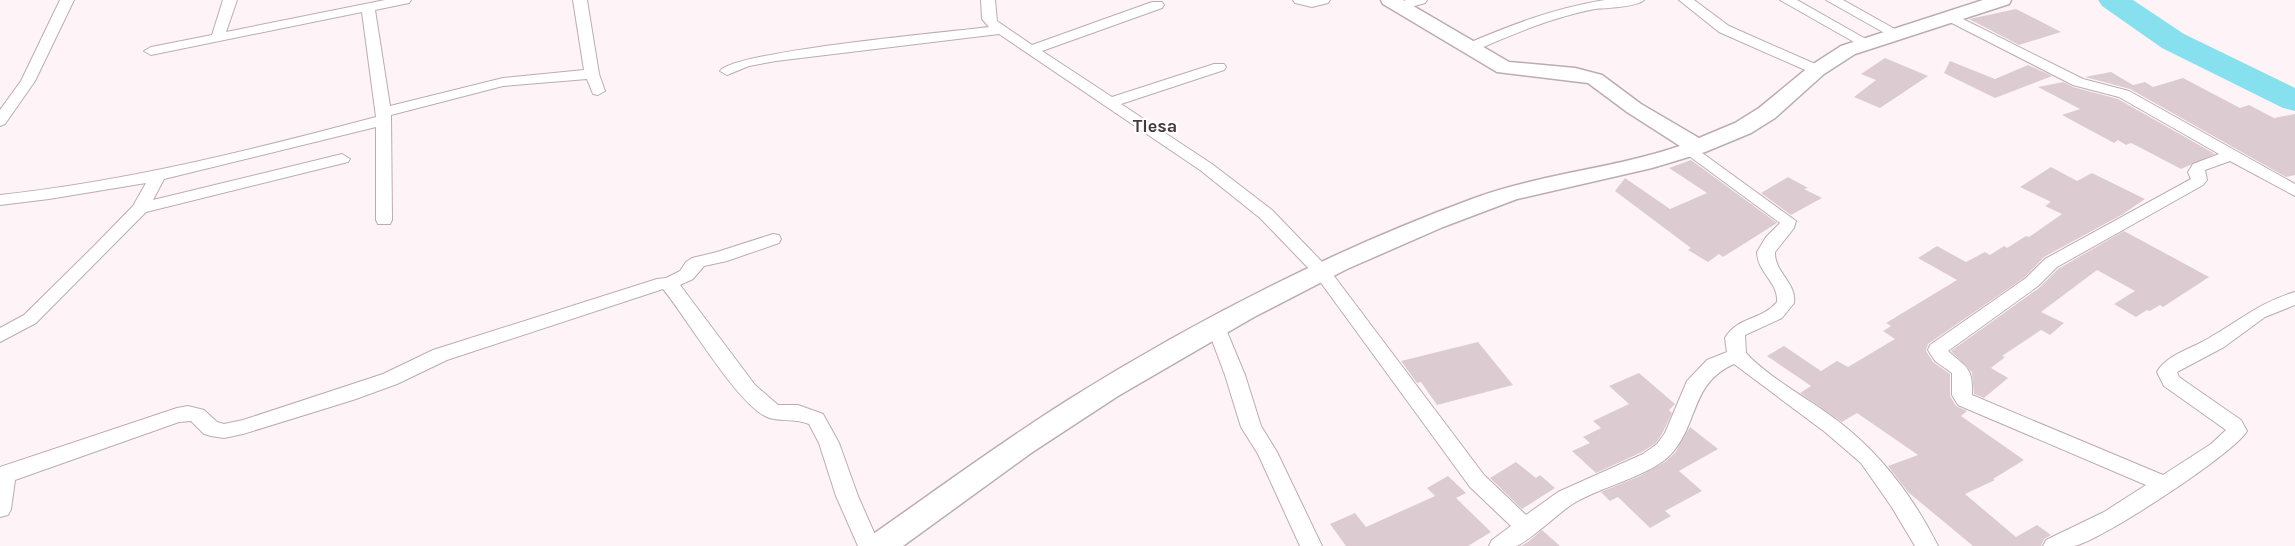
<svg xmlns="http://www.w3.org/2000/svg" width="2295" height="546" viewBox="0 0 2295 546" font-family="Karla,sans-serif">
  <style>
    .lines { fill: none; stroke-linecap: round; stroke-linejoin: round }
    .river { fill: #87e0ed; fill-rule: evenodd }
    .building { fill: #dcccd1 }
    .street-casing { stroke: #bbacb0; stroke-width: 2 }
    .secondary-casing { stroke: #bbacb0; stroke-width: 3 }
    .street { fill: #fff; fill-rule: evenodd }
    .secondary { fill: #fff; fill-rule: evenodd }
    .labels { text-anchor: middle; stroke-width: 4.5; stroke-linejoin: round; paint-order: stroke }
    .quarter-label { font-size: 18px; font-weight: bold; fill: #46393d; stroke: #fff }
  </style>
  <rect width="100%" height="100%" fill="#fef4f7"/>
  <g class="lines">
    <path class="river" d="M2098 0H2133L2184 34 2295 88V111L2283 108 2162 48 2102 6Z"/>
  </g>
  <path class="building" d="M2016 9 2024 13 2061 32 2019 45 1969 19Z
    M1885 58 1928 76 1880 108 1854 97 1876 80 1861 74Z
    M1950 61 1995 79 2028 65 2052 76 1995 98 1944 73Z
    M2111 72 2133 85 2145 82 2153 87 2183 78 2240 108 2249 105 2274 118 2295 114V175L2286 177 2130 89 2085 77Z
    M2063 82 2073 87 2118 99 2215 154 2181 169 2139 147 2131 143 2126 145 2118 140 2114 143 2062 115 2080 109 2038 87Z
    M1691 160 1777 223 1723 257 1719 254 1708 262 1688 250 1691 248 1615 191 1625 178 1670 209 1707 193 1669 168Z
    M2051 167 2077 181 2092 173 2145 199 2123 214 2044 257 2025 277 1928 344 1926 351 1933 362 1950 374V396L1956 406 1967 411 1961 416 2024 460 1993 479 1995 480 1965 494 2016 537 2037 525 2051 535 2044 539 2041 546H1973L1908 492 1888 466 1918 455 1857 413 1842 422 1800 393 1811 386 1767 356 1784 346 1821 371 1837 361 1848 367 1895 339 1883 331 1891 326 1886 323 1957 280 1918 258 1937 246 1966 262 1985 252 1990 255 2004 246 2007 248 2026 236 2029 237 2062 214 2045 206 2051 202 2020 187Z
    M1788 177 1808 188 1804 189 1822 198 1791 215 1761 193Z
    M2124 231 2209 277 2163 307 2160 305 2150 311 2147 310 2136 317 2114 304 2135 291 2097 270 2041 312 2064 323 2050 335 2041 330 2002 356 2005 357 1991 368 2008 378 1984 398 1974 394 1972 372 1951 351 2039 288 2058 269Z
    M1478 342 1513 385 1437 405 1421 382 1417 383 1401 361Z
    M1639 373 1675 404 1669 410 1672 413 1663 432 1656 443 1642 452 1596 473 1572 451 1590 443 1583 437 1601 428 1593 421 1629 404 1609 386Z
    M1690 427 1718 449 1679 471 1702 491 1665 511 1671 516 1650 528 1618 497 1610 501 1601 492 1640 476 1665 462 1675 453Z
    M1516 462 1536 478 1540 475 1555 488 1522 509 1490 478Z
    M1448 476 1466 493 1456 498 1491 532 1468 546H1346L1330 524 1355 513 1366 527 1435 496 1427 488Z
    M1542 530 1560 546H1521L1529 541Z"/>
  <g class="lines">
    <defs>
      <path id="street" d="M60 0H74L35 81 5 124 0 126V110L21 81Z
        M223 0H237L226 32 385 0H411L409 3 375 10 390 106 503 78 584 70 573 0H587L599 74 605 91 598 95 593 94 587 79 503 86 391 115 392 220 390 224H378L376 220V127L164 179 153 200 342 154 350 159 348 162 146 212 36 323 0 342V328L24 315 94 246 133 206 146 183 49 199 0 205V195C128 181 252 150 376 117L362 12 151 55 144 51 151 47 212 35Z
        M981 0H995L997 21 1032 45 1152 2H1162L1164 5 1162 8 1042 51 1112 97 1214 64H1224L1226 67 1224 70 1121 104 1212 164 1272 210 1328 268 1484 475 1526 515 1558 492 1643 454 1657 444 1665 433 1687 381 1707 360 1727 352 1725 338C1738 316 1761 321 1777 302 1779 283 1757 272 1757 252L1766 237 1780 223 1681 150 1689 145 1694 147 1796 221 1794 228 1775 252C1774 272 1797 283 1794 303L1782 318 1745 335 1746 353C1769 378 1811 400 1838 421 1881 454 1914 498 1938 546H1915L1891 506 1861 463 1825 432 1734 364C1691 383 1699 421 1673 452 1653 476 1598 487 1571 505 1559 513 1527 543 1516 546 1509 546 1497 546 1489 546L1492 540 1511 526 1470 487 1316 276 1260 218 1200 170 999 34 776 61 749 66 727 75 720 71C734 51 951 32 989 27L982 19Z
        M1293 0H1330L1328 3 1312 7 1295 3Z
        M1406 0H1427L1425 3 1400 10 1393 6Z
        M1605 0H1644C1638 7 1605 8 1595 9 1553 17 1513 34 1474 51L1469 52 1462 48 1464 45C1510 25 1555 8 1605 0Z
        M1679 0H1694L1729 26 1822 67 1824 70 1817 74 1812 73 1719 32Z
        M1780 0H1797L1873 43 1866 47 1861 46Z
        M1826 0H1843L1902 33 1900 36H1890Z
        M1949 12 2083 79 2129 91 2295 184V196L2230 161 2205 170 2207 180 2203 185 2057 267 2038 286 1948 351C1967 368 1973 367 1972 395L2163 475 2211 444 2226 430 2164 386 2157 372C2166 355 2193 348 2209 338 2239 321 2260 302 2295 292V305L2265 317 2224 347 2177 372 2179 377 2241 420 2247 431C2235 453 2099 542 2074 546 2064 546 2053 546 2043 546L2046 540 2104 512 2146 485 1958 405 1952 395V373L1935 361 1928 350 1930 345 2026 278 2045 259 2191 179 2188 172 2193 164 2219 154 2119 97 2073 85 1944 19 1942 16Z
        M773 234 779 235 781 239 779 243 727 261 704 266 693 279 680 285 755 385 778 405H798L823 414 839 443 858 496 880 546H858L836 496 819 443 809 424C794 418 778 422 767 417 737 404 687 318 663 289L447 360 397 384 353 400 243 434 224 438 211 436 204 434 191 421 179 422 15 480 11 509 8 515 0 517V467L177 408 188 406 204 410 217 422 224 424 243 420 383 374 433 350 657 279 666 278 680 271 686 262 692 258 717 252Z
        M1216 321 1222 323 1225 327 1245 375 1261 426 1277 452 1322 546H1300L1258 454 1241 427 1225 375 1207 327 1210 323Z"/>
      <path id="secondary" d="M1381 0H1403L1509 62 1575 68 1602 75 1641 104 1699 138 1735 123 1759 108 1810 66 1841 46 1983 0H2011L2009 4 1855 54 1824 74 1775 118 1751 133 1705 152 1652 168 1517 199 1443 227 1347 269 1254 317 1118 396 1031 453 903 546H864L869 537C935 491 1000 443 1068 400 1196 320 1331 251 1472 199 1539 174 1612 169 1680 146L1627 112 1588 83 1497 72 1383 4Z"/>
    </defs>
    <use href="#street" class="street-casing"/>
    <use href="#secondary" class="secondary-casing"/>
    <use href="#street" class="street"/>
    <use href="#secondary" class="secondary"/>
  </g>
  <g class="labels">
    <g class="quarter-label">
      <text x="1155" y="132">Tlesa</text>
    </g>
  </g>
</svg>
